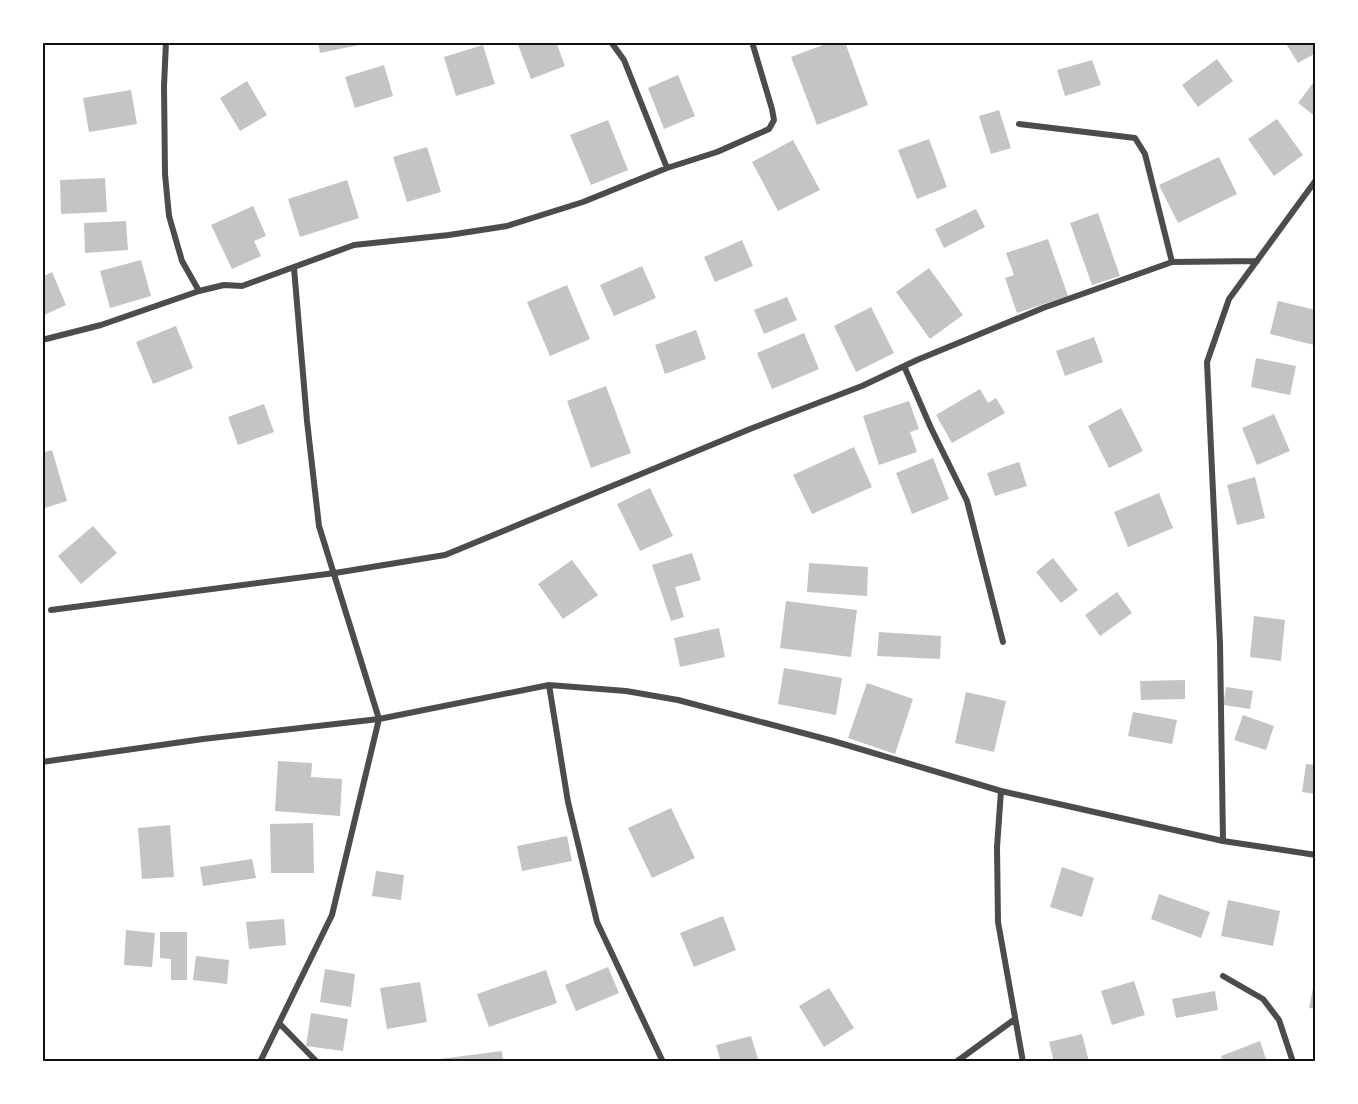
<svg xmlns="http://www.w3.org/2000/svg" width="1358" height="1104" viewBox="0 0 1358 1104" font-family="'Public Sans',sans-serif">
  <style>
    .building { fill: #c4c4c4 }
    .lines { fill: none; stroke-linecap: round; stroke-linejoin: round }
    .minor { stroke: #4c4c4c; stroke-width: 6 }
    .neatline { fill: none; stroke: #111; stroke-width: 2 }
  </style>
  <rect width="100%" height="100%" fill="#fff"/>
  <path class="building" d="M318 42H359V45L320 53Z
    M517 42H556L565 66 531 79Z
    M831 42H845L868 105 817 125 791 57Z
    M1285 42H1316V53L1298 63Z
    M483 45 495 84 456 96 444 57Z
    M1217 59 1233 81 1198 107 1182 85Z
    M1092 60 1101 85 1065 96 1057 70Z
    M384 65 393 96 355 108 345 77Z
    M678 75 695 116 664 129 648 88Z
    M1316 79V117L1298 103Z
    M247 81 267 115 240 131 220 98Z
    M131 90 137 124 89 132 83 98Z
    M999 110 1011 148 991 154 979 116Z
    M1277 119 1303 155 1274 176 1248 139Z
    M608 120 628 170 591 185 570 135Z
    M929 139 947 187 917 199 898 150Z
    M793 140 820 190 778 211 752 162Z
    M427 147 441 192 407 202 393 157Z
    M1219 157 1237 194 1178 223 1159 185Z
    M105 178 107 212 61 214 60 180Z
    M347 180 359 218 300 237 288 199Z
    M253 206 266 236 254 241 261 256 232 269 211 225Z
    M976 209 985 227 944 248 935 229Z
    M1098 213 1120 276 1092 285 1070 223Z
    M126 221 128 250 85 253 84 223Z
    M1048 239 1068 296 1017 313 1005 278 1014 275 1006 253Z
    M742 240 753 266 715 282 704 257Z
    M141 260 151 296 110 308 100 271Z
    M642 266 656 298 614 316 600 285Z
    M929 268 963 315 930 339 896 292Z
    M52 272 66 305 42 316V277Z
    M567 285 590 339 550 356 527 302Z
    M787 297 797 320 764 334 754 310Z
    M1278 301 1316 310 1314 345 1270 334Z
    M871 307 894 353 856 372 834 326Z
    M176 326 193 368 153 384 136 342Z
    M696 330 706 359 665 374 655 345Z
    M804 333 819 369 772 389 757 353Z
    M1094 337 1103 362 1065 376 1056 351Z
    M1256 358 1296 366 1290 395 1251 387Z
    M606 386 631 453 591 468 567 401Z
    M980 389 988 403 996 398 1005 413 952 443 936 415Z
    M909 401 919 429 910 432 917 452 879 465 863 416Z
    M264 404 274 432 238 445 228 417Z
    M1121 408 1143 451 1109 468 1088 426Z
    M1274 414 1290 451 1257 465 1242 428Z
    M854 447 872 487 812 514 793 475Z
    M52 450 67 501 42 509V453Z
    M933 458 949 499 912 514 896 473Z
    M1019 462 1027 486 995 496 987 473Z
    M1255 477 1265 518 1237 525 1227 485Z
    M650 488 673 536 640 551 617 504Z
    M1159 493 1173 528 1128 547 1114 512Z
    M93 526 117 553 81 584 58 556Z
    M692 553 701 580 675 587 684 617 671 621 652 565Z
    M1053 558 1078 590 1061 603 1036 572Z
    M572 560 598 595 563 619 538 584Z
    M809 563 868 567 867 596 807 592Z
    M1117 592 1132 613 1100 636 1085 615Z
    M786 601 857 610 851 657 780 648Z
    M1254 616 1285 620 1281 661 1250 657Z
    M719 628 725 657 680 667 674 638Z
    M879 632 941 636 940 659 877 656Z
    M784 668 842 678 836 715 778 704Z
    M1185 680V699L1141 700 1140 681Z
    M867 683 913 699 895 754 848 738Z
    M1226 687 1253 691 1250 709 1223 705Z
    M966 692 1006 701 994 752 955 743Z
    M1133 712 1177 720 1172 744 1128 736Z
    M1243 715 1274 726 1266 750 1234 740Z
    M278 761 312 763 311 777 342 779 340 816 275 811Z
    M1306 764 1316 765V794L1302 792Z
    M671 808 695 858 652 878 628 828Z
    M313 823 314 873H271L270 824Z
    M170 825 174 877 142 879 138 828Z
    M567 836 572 861 522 871 517 846Z
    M252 859 256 878 203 886 200 867Z
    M1062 867 1094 878 1082 917 1050 907Z
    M376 871 404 875 401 900 372 896Z
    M1159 894 1210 912 1201 938 1151 919Z
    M1228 900 1280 911 1273 946 1221 936Z
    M723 916 736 950 694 967 680 933Z
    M284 919 286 945 249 949 246 922Z
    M126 930 155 933 152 967 124 965Z
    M160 932H187V980H171V959L160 958Z
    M196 956 229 960 227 984 193 980Z
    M608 967 619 993 576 1011 565 985Z
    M325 969 355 974 351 1007 320 1002Z
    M546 970 557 1003 489 1027 477 994Z
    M1315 978 1316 979V1009L1309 1008Z
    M1134 981 1145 1015 1112 1025 1101 991Z
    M420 982 427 1022 387 1029 380 988Z
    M829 988 854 1028 824 1047 799 1006Z
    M1215 991 1218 1010 1176 1018 1172 999Z
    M311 1013 348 1019 343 1051 306 1046Z
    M1082 1034 1089 1062H1054L1049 1042Z
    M751 1036 759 1062H721L716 1045Z
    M1260 1041 1267 1062H1223L1221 1056Z
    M502 1051 503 1062H441L440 1059Z"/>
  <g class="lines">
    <path class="minor" d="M166 42 164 86 165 174 169 216 182 261 199 291 224 285 242 286 354 245 449 235 507 226 583 202 667 168 717 152 769 129 774 120 772 109 752 42
      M611 42 624 60 667 168
      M1019 124 1135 138 1145 154 1172 262
      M42 340 101 325 199 291
      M904 366 931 428 967 501 1003 642
      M51 610 335 573 445 555 750 429 862 386 917 360 1043 308 1172 262 1257 261
      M549 685 568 802 597 922 663 1062
      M42 762 203 739 379 719 549 685 626 691 678 700 833 741 1001 791 1223 841 1316 855
      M1001 791 997 847 998 922 1023 1062
      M1223 841 1220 643 1207 362 1229 299 1316 180
      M1223 976 1263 999 1279 1020 1293 1062
      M280 1024 317 1062
      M260 1062 332 915 379 719 319 526 307 421 294 268
      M956 1062 1015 1019"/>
  </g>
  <rect width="1358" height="1104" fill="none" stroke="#ffffff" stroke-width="87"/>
  <rect x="44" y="44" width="1270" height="1016" class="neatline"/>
</svg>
